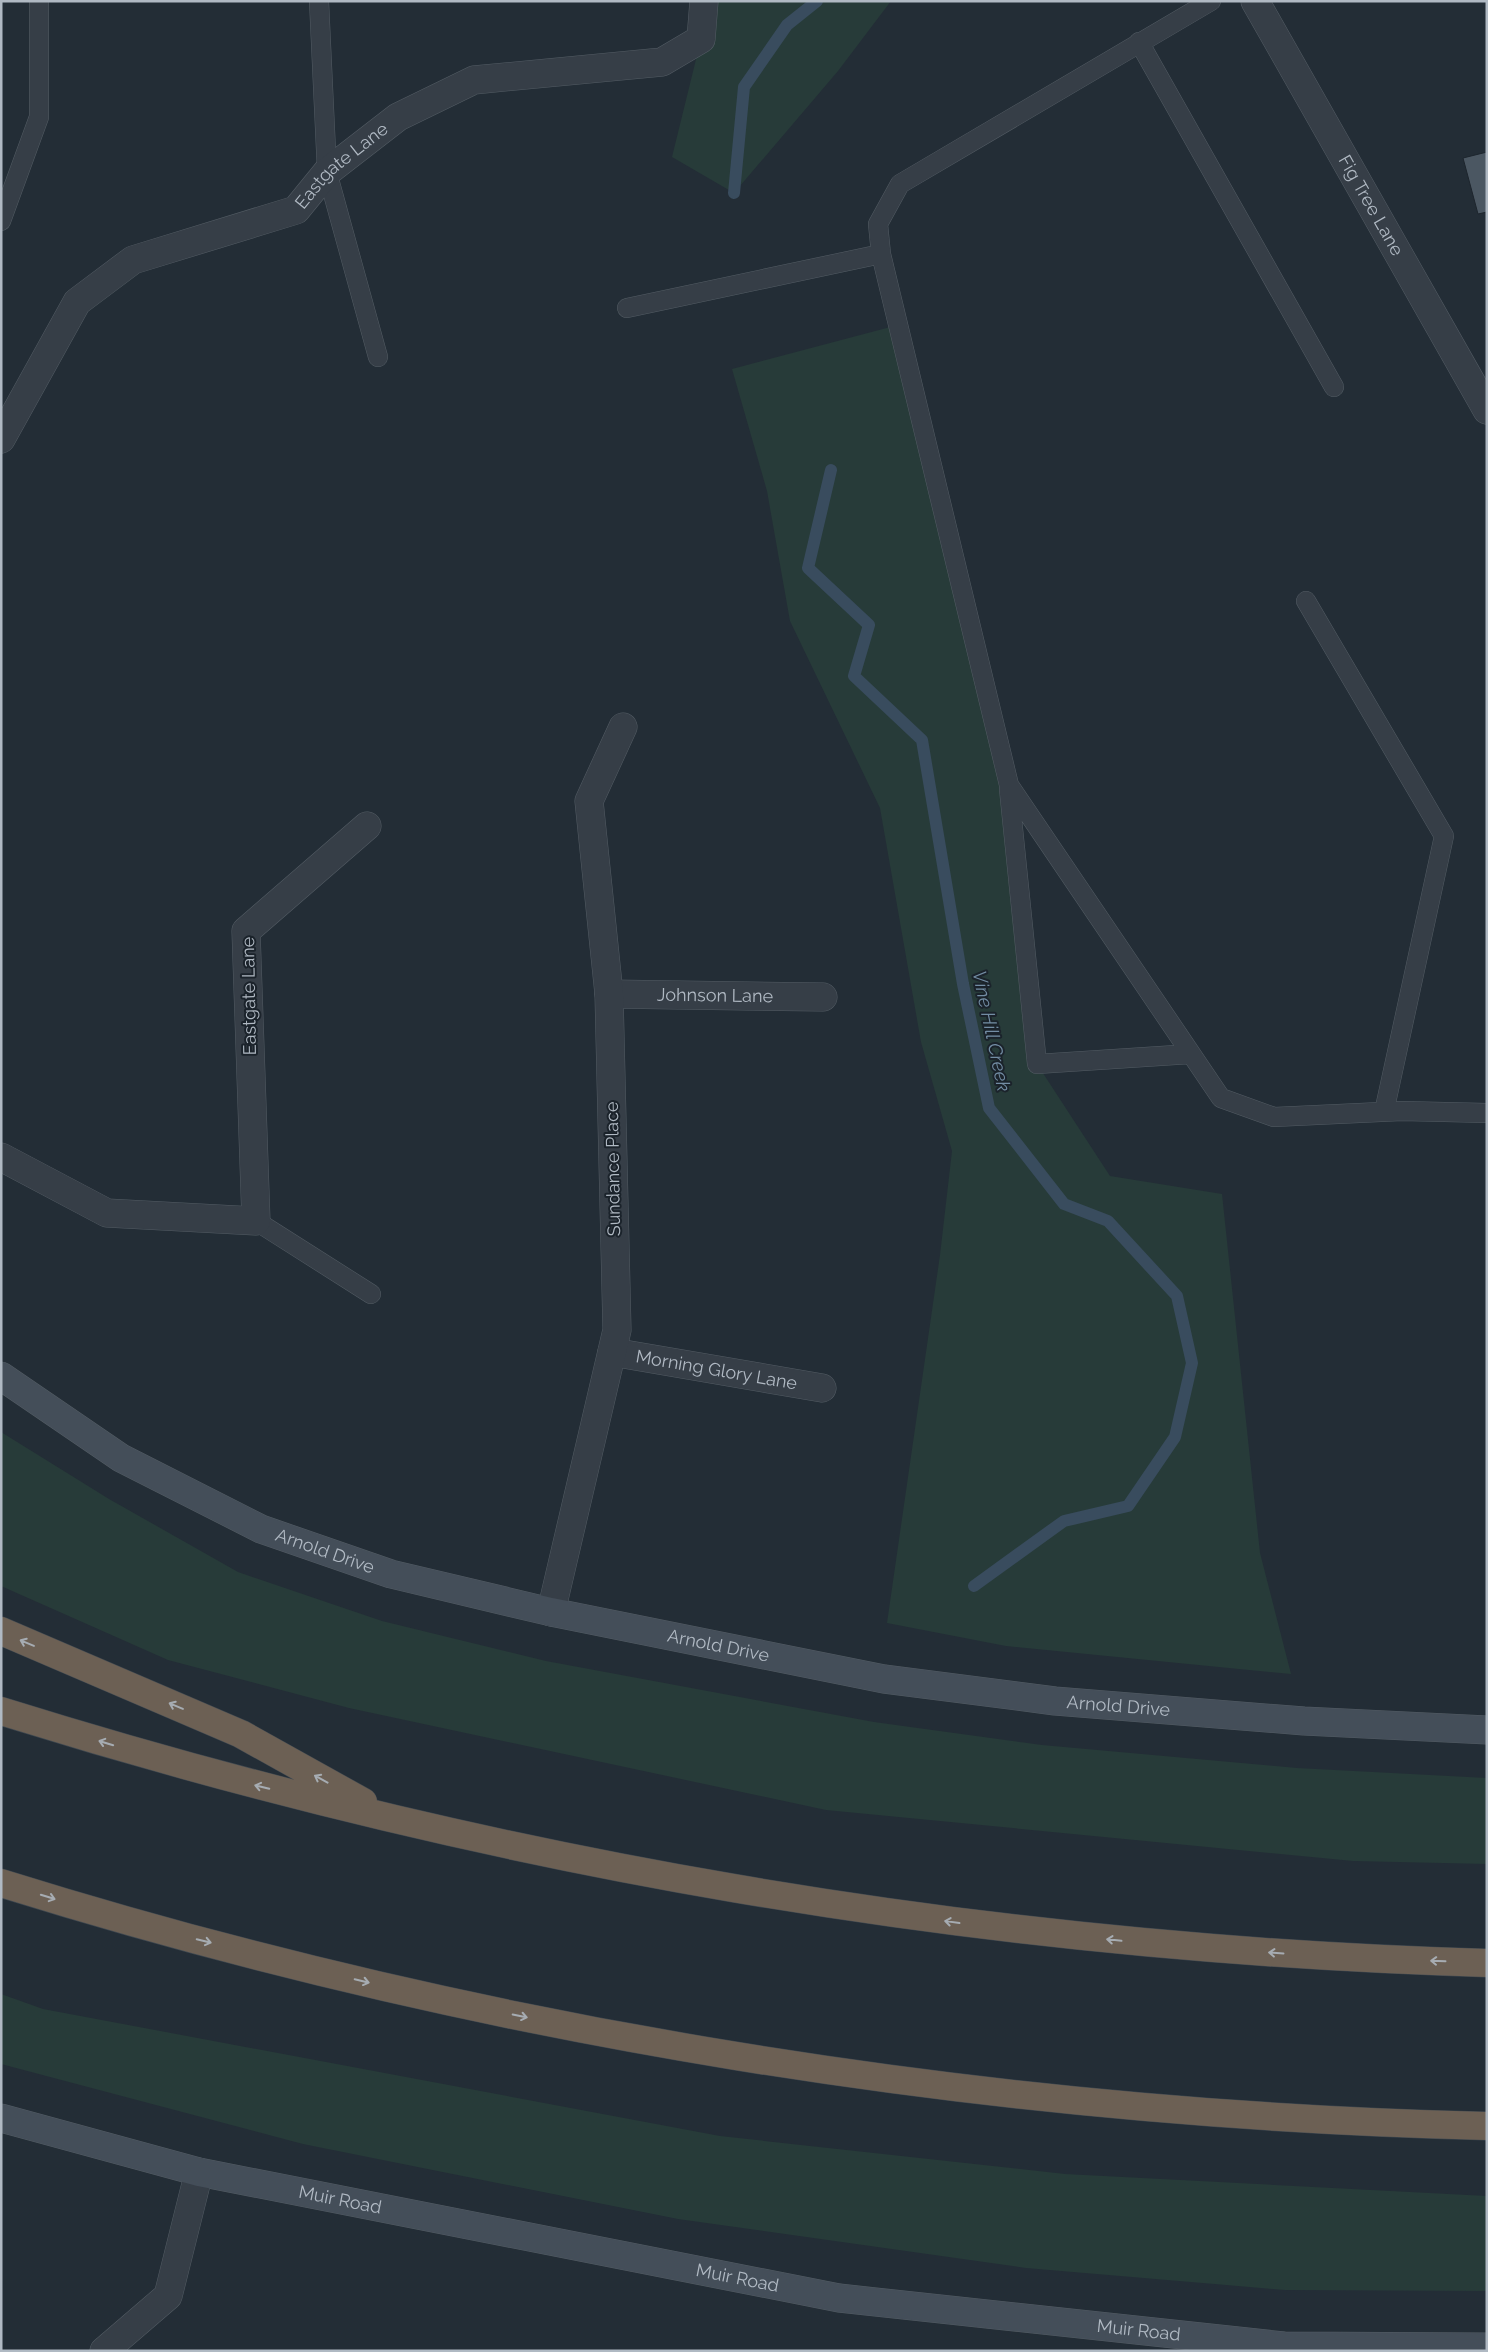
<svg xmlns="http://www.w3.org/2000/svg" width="1488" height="2352" viewBox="0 0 1488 2352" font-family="Raleway,sans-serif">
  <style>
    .green { fill: #273b39 }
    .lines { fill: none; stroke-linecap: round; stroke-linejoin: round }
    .stream { stroke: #394c5e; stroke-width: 12 }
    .building { fill: #4b5762; stroke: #1d252d }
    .lane-casing { stroke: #535c64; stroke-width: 20 }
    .street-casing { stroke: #535c64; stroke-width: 29 }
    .secondary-casing { stroke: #535c64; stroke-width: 29 }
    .highway-casing { stroke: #404951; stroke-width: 29 }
    .lane { stroke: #363e47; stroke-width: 19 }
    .street { stroke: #363e47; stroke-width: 28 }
    .secondary { stroke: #444e59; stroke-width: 28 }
    .highway { stroke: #6c6054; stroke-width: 28 }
    .oneway { stroke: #a6acb2 }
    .labels { text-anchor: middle; stroke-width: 4; stroke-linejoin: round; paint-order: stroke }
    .street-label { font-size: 18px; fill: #b0b9c3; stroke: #1b232b }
    .water-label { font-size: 19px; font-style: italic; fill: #738da4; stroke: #1b232b }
  </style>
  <rect width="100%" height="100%" fill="#232d36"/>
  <path class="green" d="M704 1H891L838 71 734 193 672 157 701 39Z
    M898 325 1009 785 1037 1064 1110 1176 1222 1194 1260 1553 1291 1674 1006 1646 887 1623 940 1255 952 1151 921 1042 880 808 790 621 767 491 732 369Z
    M1 1432 109 1499 238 1572 382 1621 546 1661 874 1722 1042 1745 1297 1768 1487 1778V1864L1353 1861 826 1810 349 1708 168 1660 1 1586Z
    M1 1994 43 2009 720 2136 1065 2174 1487 2196V2291L1285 2290 1026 2268 678 2219 303 2144 1 2064Z"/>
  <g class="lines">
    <path class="stream" d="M734 193 744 87 787 25 817 1
      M831 470 808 568 869 625 854 676 922 740 963 984 989 1108 1064 1204 1108 1221 1177 1296 1192 1363 1175 1437 1128 1506 1064 1521 974 1586"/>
  </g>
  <path class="building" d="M1487 152V212L1478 214 1463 158Z"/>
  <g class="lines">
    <defs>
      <path id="lane" d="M319 1 327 172 378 357
        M1211 1 900 184 878 224 881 254 1009 785 1221 1098 1274 1117 1402 1111 1487 1113
        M1139 42 1334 387
        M1 221 39 117V1
        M627 308 881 254
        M1306 601 1444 836 1384 1112
        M1009 789 1037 1064 1191 1054
        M256 1221 371 1294"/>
      <g id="street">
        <path id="s1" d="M1255 1 1487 410"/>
        <path id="s2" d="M1 439 77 302 133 260 296 210 327 172 398 117 474 80 662 62 701 39 704 1"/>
        <path id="s3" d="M609 994 823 997"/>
        <path d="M1 1157 107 1213 256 1221 246 931 367 826"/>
        <path id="s4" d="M612 1352 822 1388"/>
        <path d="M551 1612 617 1330 609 994 589 801 623 727"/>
        <path d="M104 2351 168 2296 199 2172"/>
      </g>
      <g id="secondary">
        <path id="s5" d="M1 1376 121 1458 261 1529 391 1574 551 1612 884 1679 1055 1701 1304 1721 1487 1730"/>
        <path id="s6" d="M1 2118 199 2172 839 2298 1284 2346 1487 2347"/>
      </g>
      <path id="highway" d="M1 1631 241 1734 363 1802
        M1 1711C488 1863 977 1948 1487 1963
        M1 1883C478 2032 987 2114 1487 2126"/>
    </defs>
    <use href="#lane" class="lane-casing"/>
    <use href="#street" class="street-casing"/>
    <use href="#secondary" class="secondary-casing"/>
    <use href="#highway" class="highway-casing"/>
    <use href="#lane" class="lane"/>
    <use href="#street" class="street"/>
    <use href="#secondary" class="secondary"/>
    <use href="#highway" class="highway"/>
  </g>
  <defs><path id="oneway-shaft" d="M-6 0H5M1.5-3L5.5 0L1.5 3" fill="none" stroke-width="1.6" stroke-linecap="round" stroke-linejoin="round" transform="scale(1.25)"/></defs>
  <g class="oneway">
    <use href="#oneway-shaft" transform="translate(27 1643) rotate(-157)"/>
    <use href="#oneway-shaft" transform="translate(176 1706) rotate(-157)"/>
    <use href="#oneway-shaft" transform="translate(106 1743) rotate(-163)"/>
    <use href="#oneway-shaft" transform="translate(321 1779) rotate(-151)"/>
    <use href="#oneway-shaft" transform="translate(262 1787) rotate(-166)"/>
    <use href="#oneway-shaft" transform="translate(48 1897) rotate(17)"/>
    <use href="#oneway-shaft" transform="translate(952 1922) rotate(-172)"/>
    <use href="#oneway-shaft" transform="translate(1114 1940) rotate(-174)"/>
    <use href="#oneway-shaft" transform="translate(204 1941) rotate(14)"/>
    <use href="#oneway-shaft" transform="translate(1276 1953) rotate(-176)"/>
    <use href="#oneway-shaft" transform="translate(1438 1961) rotate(-178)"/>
    <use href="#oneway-shaft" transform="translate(362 1981) rotate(13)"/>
    <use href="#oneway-shaft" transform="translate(520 2016) rotate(12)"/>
  </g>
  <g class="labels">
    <g class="street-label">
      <text dy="6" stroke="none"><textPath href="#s2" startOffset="461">Eastgate Lane</textPath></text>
      <text dy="6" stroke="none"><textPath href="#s1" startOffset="235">Fig Tree Lane</textPath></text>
      <text dy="6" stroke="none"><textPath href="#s3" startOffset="106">Johnson Lane</textPath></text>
      <text transform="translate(249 996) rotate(-91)" y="6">Eastgate Lane</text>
      <text transform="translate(613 1169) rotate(-91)" y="6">Sundance Place</text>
      <text dy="6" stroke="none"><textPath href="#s4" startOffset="106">Morning Glory Lane</textPath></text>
      <text dy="6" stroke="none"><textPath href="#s5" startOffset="370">Arnold Drive</textPath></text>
      <text dy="6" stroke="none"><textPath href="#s5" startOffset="775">Arnold Drive</textPath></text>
      <text dy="6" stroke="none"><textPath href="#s5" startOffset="1180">Arnold Drive</textPath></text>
      <text dy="6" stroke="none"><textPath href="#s6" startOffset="349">Muir Road</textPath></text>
      <text dy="6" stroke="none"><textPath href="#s6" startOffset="754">Muir Road</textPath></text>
      <text dy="6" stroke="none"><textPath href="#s6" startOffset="1159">Muir Road</textPath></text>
    </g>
    <g class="water-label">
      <text transform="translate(992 1031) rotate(78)" y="7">Vine Hill Creek</text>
    </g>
  </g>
  <rect width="1488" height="2352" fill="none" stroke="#b0b9c3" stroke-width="5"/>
</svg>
